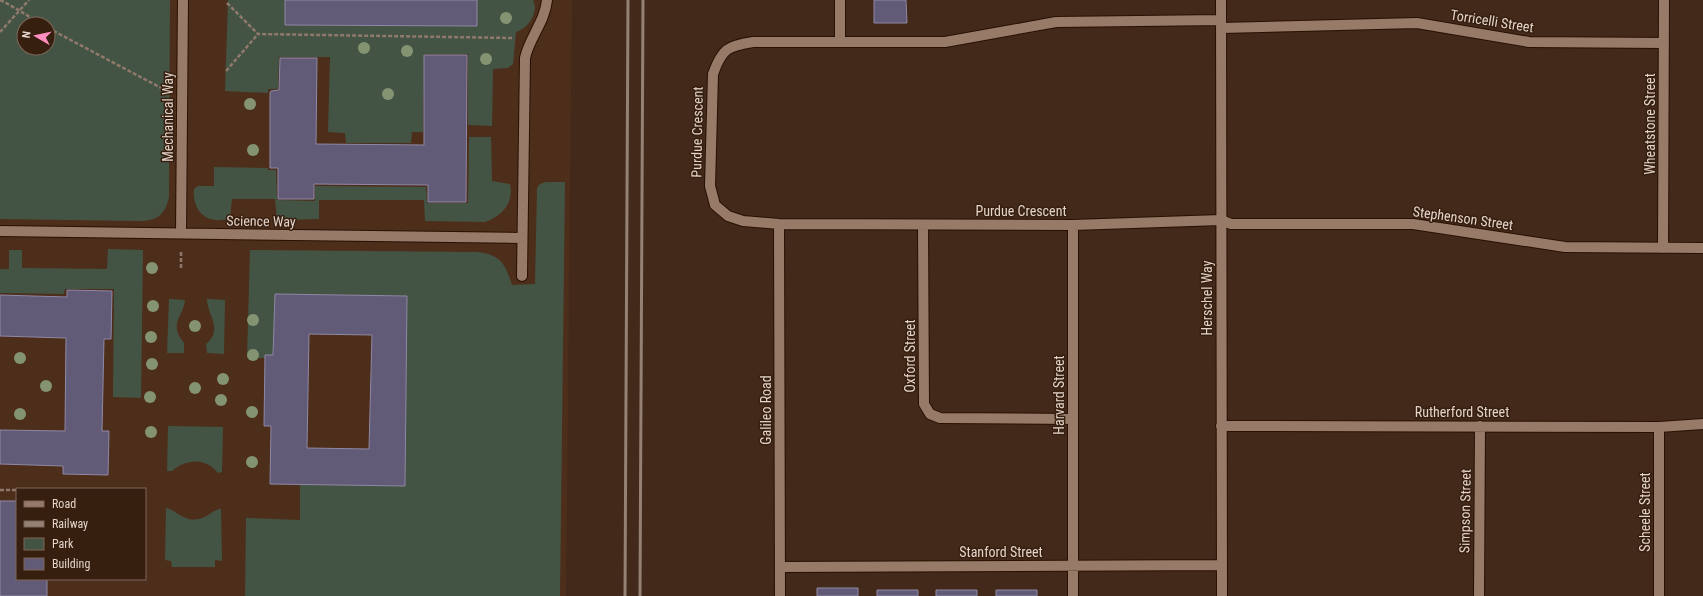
<svg xmlns="http://www.w3.org/2000/svg" width="1703" height="596" viewBox="0 0 1703 596" font-family="'Roboto Condensed',sans-serif">
  <style>
    .built { fill: #4d2e1a; fill-rule: evenodd }
    .green { fill: #445444; fill-rule: evenodd }
    .building { fill: #625b77; stroke: #8f88a6; fill-rule: evenodd }
    .lines { fill: none; stroke-linecap: round; stroke-linejoin: round }
    .lane-casing { stroke: #281103; stroke-width: 12 }
    .street-casing { stroke: #281103; stroke-width: 12 }
    .path { stroke: #8e796c; stroke-width: 2.5; stroke-dasharray: 4 2; stroke-linecap: butt }
    .lane { stroke: #977a68; stroke-width: 10 }
    .street { stroke: #977a68; stroke-width: 10 }
    .rail { stroke: #958174; stroke-width: 3 }
    .tree { fill: #849473 }
    .labels { text-anchor: middle; stroke-width: 3; stroke-linejoin: round; paint-order: stroke }
    .street-label { font-size: 14px; fill: #e3d3c9; stroke: #371f10 }
  </style>
  <rect width="100%" height="100%" fill="#42291a"/>
  <path class="built" d="M0 0H572L566 596H0ZM24 24H48V48H24ZM17 489H145V579H17Z"/>
  <path class="green" d="M0 0H170L169 197C165 215 157 221 139 221L0 219ZM24 24H48V48H24Z
    M228 0H285V25L477 26V0H533C539 12 529 28 516 32L513 64 508 68 493 69 492 126 468 125V54H424L423 132H412L411 143H346L345 133 328 132 330 57H279L278 89H268V93L225 91Z
    M469 137H491L492 181 510 184C514 203 502 216 485 222L425 221 424 200H319V219L282 220 277 219 275 199H232L230 218C207 226 192 211 194 189L198 186H214V167L268 168V170H276L277 200 315 201V186L426 187 427 203H468Z
    M546 182H565L560 596H245L246 518 300 520V484L405 486 407 296 275 294 273 355H265V358H247L250 250 476 252C500 254 505 263 512 285L535 284 537 188 540 184Z
    M108 249 143 250 141 398 113 397 114 289H65L64 294 0 293V269H9V250H22V268L107 269Z
    M169 299 185 300C183 318 168 323 184 343V353H167Z
    M207 299 225 300 224 354 207 353 206 344C224 329 207 315 207 299Z
    M168 426 223 427 222 472 218 473C205 457 186 459 172 471H167Z
    M166 508C179 511 184 524 202 518 209 516 214 509 221 509L222 561 215 560V567H172L171 561 165 560Z"/>
  <path class="building" d="M285 0H477V26L285 25Z
    M874 0H906L907 23H874Z
    M424 55H467L466 202H428V185L314 184V199H278V168H270V93L271 91 279 90 280 58H317L316 144 424 145Z
    M67 290 112 291 111 339H104L102 431H109L108 475 63 474V466L0 464V430L65 431 66 338 0 336V295L67 297Z
    M275 294 407 296 405 486 270 484 271 426H264L265 355H273ZM309 334 372 335 369 449 307 448Z
    M0 501H17V579H47V596H0Z
    M817 588H858V596H817Z
    M877 590H918V596H877Z
    M936 590H977V596H936Z
    M996 590H1037V596H996Z"/>
  <g class="lines">
    <defs>
      <path id="lane" d="M0 231 522 238
        M181 233 183 0
        M522 276 525 58C529 38 545 22 547 0"/>
      <path id="street" d="M1221 0 1222 596
        M1221 20 1056 22 945 42H753C727 46 722 49 713 74L710 186 715 205 728 216 743 221 779 224 1073 225 1221 220 1231 224H1413L1565 247 1703 248
        M1221 28 1417 23 1529 42 1664 43
        M840 42V0
        M779 224 780 596
        M923 225 924 404 930 414 940 418 1073 419
        M1663 248 1664 0
        M1221 426 1659 427 1703 424
        M1659 427V596
        M780 567 1222 565
        M1073 596V225
        M1479 596 1480 426"/>
    </defs>
    <use href="#lane" class="lane-casing"/>
    <use href="#street" class="street-casing"/>
    <path class="path" d="M0 0C15 7 27 16 42 24
      M227 3 258 34 512 38
      M48 28 165 90
      M0 32 29 0
      M226 71 258 34
      M181 252V270
      M0 490H17"/>
    <use href="#lane" class="lane"/>
    <use href="#street" class="street"/>
    <path class="rail" d="M625 596 628 0
      M640 596 643 0"/>
  </g>
  <g class="tree">
    <circle cx="506" cy="18" r="6"/>
    <circle cx="364" cy="48" r="6"/>
    <circle cx="407" cy="51" r="6"/>
    <circle cx="486" cy="59" r="6"/>
    <circle cx="388" cy="94" r="6"/>
    <circle cx="250" cy="104" r="6"/>
    <circle cx="253" cy="150" r="6"/>
    <circle cx="152" cy="268" r="6"/>
    <circle cx="153" cy="306" r="6"/>
    <circle cx="253" cy="320" r="6"/>
    <circle cx="195" cy="326" r="6"/>
    <circle cx="151" cy="337" r="6"/>
    <circle cx="253" cy="355" r="6"/>
    <circle cx="20" cy="358" r="6"/>
    <circle cx="152" cy="364" r="6"/>
    <circle cx="223" cy="379" r="6"/>
    <circle cx="46" cy="386" r="6"/>
    <circle cx="195" cy="388" r="6"/>
    <circle cx="150" cy="397" r="6"/>
    <circle cx="221" cy="400" r="6"/>
    <circle cx="252" cy="412" r="6"/>
    <circle cx="20" cy="414" r="6"/>
    <circle cx="151" cy="432" r="6"/>
    <circle cx="252" cy="462" r="6"/>
  </g>
  <g class="labels">
    <g class="street-label">
      <text transform="translate(1492 21) rotate(9)" y="5">Torricelli Street</text>
      <text transform="translate(168 117) rotate(-90)" y="5">Mechanical Way</text>
      <text transform="translate(1650 124) rotate(-90)" y="5">Wheatstone Street</text>
      <text transform="translate(697 132) rotate(-89)" y="5">Purdue Crescent</text>
      <text x="1021" y="216">Purdue Crescent</text>
      <text transform="translate(1463 218) rotate(8)" y="5">Stephenson Street</text>
      <text transform="translate(261 221) rotate(1)" y="5">Science Way</text>
      <text transform="translate(1207 298) rotate(-90)" y="5">Herschel Way</text>
      <text transform="translate(910 356) rotate(-90)" y="5">Oxford Street</text>
      <text transform="translate(1059 395) rotate(-90)" y="5">Harvard Street</text>
      <text transform="translate(766 410) rotate(-90)" y="5">Galileo Road</text>
      <text x="1462" y="417">Rutherford Street</text>
      <text transform="translate(1465 511) rotate(-89)" y="5">Simpson Street</text>
      <text transform="translate(1645 512) rotate(-90)" y="5">Scheele Street</text>
      <text x="1001" y="557">Stanford Street</text>
    </g>
  </g>
  <rect x="16" y="488" width="130" height="92" fill="#371f10" stroke="#7c675a"/>
  <rect x="24" y="501" width="20" height="6" fill="#977a68" stroke="#7c675a"/>
  <text x="52" y="508" font-size="12" fill="#e3d3c9">Road</text>
  <rect x="24" y="521" width="20" height="6" fill="#958174" stroke="#7c675a"/>
  <text x="52" y="528" font-size="12" fill="#e3d3c9">Railway</text>
  <rect x="24" y="538" width="20" height="12" fill="#445444" stroke="#7c675a"/>
  <text x="52" y="548" font-size="12" fill="#e3d3c9">Park</text>
  <rect x="24" y="558" width="20" height="12" fill="#625b77" stroke="#7c675a"/>
  <text x="52" y="568" font-size="12" fill="#e3d3c9">Building</text>
  <g transform="translate(36 36) rotate(279)"><circle r="19" fill="#371f10" stroke="#7c675a"/>
  <path d="M0-3L7 15L0 10L-7 15Z" fill="#fd8ebe"/>
  <text y="-6" font-size="11" font-weight="bold" text-anchor="middle" fill="#e3d3c9">N</text>
  </g>
</svg>
